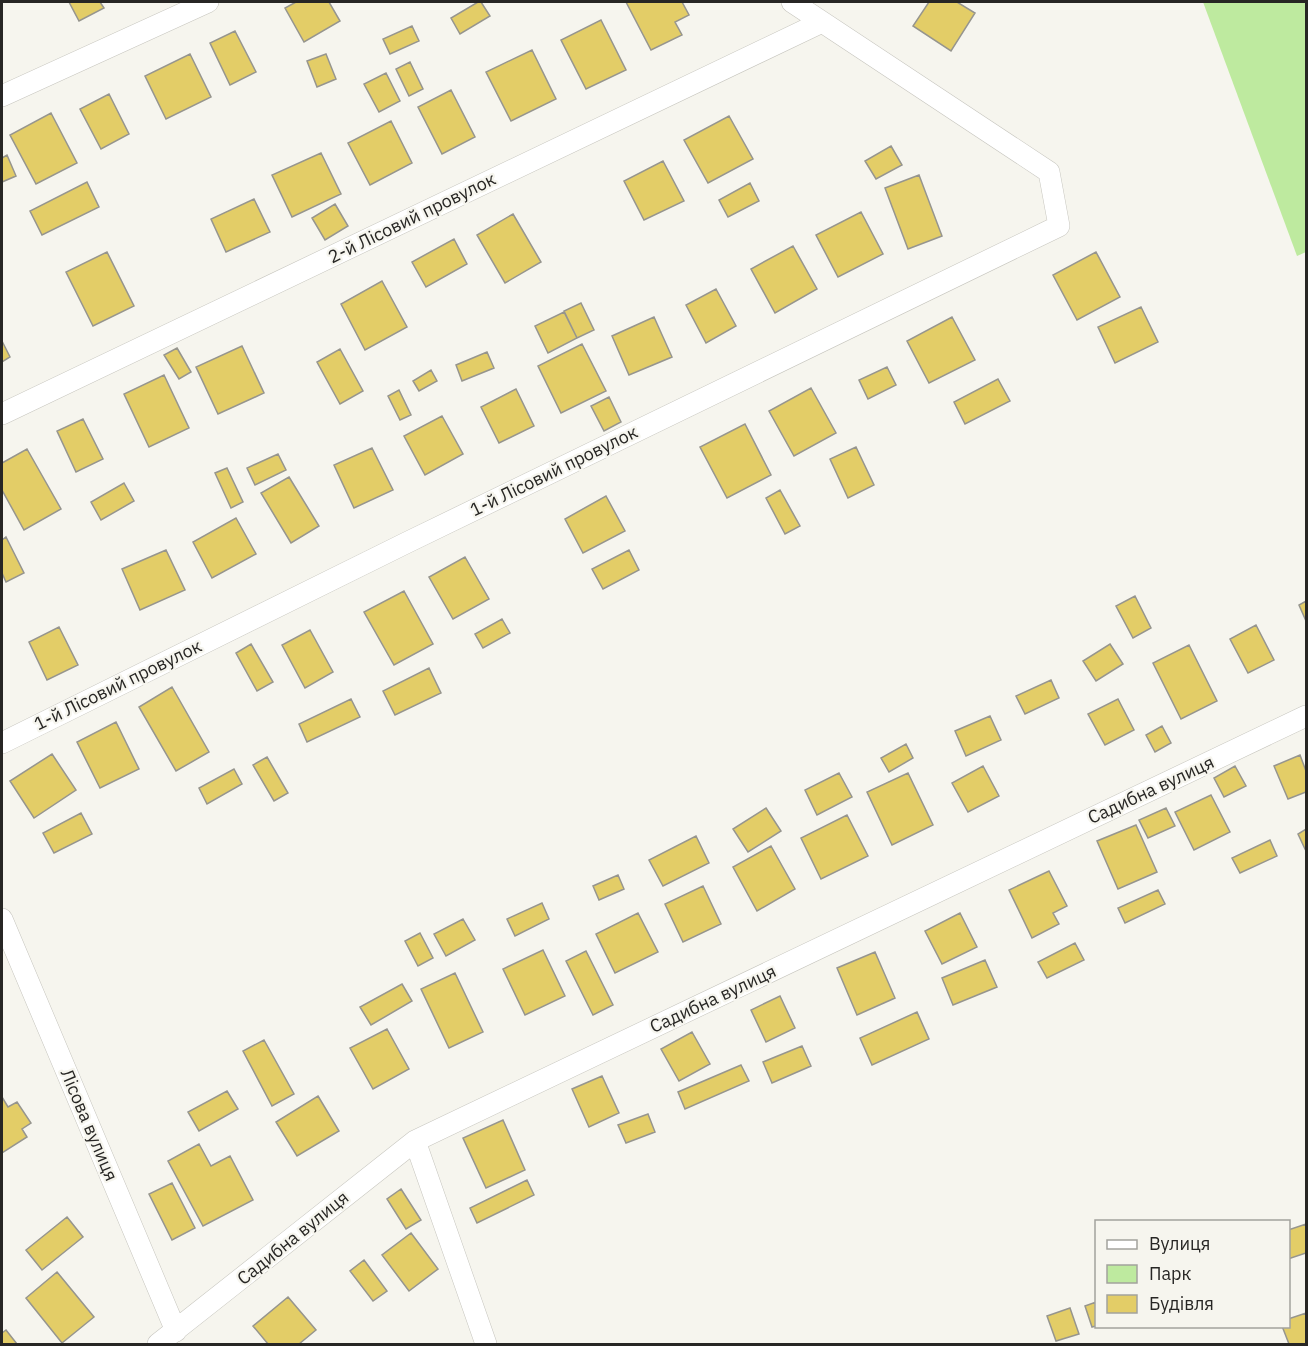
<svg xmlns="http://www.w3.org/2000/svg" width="1308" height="1346" viewBox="0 0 1308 1346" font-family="'IBM Plex Sans',sans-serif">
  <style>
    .green { fill: #beea9f }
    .building { fill: #e3cd67; stroke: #96958e; stroke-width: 1.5 }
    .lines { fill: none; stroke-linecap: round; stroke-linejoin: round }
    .street-casing { stroke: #c6c5be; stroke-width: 22 }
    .street { stroke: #fff; stroke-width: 21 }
    .labels { text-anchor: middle; stroke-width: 4.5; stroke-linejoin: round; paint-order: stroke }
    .street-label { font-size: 18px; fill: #272624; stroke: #f6f5ee }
  </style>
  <rect width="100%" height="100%" fill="#f6f5ee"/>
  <path class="green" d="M1203 2H1306V252L1297 256Z"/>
  <path class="building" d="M69 2H100L104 8 79 21Z
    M296 2H329L340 21 304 42 285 8Z
    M478 2H481L490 16 460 34 451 18Z
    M626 2H682L689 15 675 22 682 35 651 50Z
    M929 2H957L975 13 951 51 913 26Z
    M601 20 626 70 586 89 561 40Z
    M412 26 419 41 390 54 383 39Z
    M235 31 256 72 230 85 210 43Z
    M532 50 556 99 511 121 486 72Z
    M190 54 211 97 166 119 145 76Z
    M326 54 336 79 317 87 307 61Z
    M410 62 423 89 409 96 396 69Z
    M386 73 400 101 379 112 364 84Z
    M451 90 475 137 442 154 418 107Z
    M109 94 129 134 101 149 80 109Z
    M51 113 77 163 36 184 10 135Z
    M729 116 753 159 708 183 684 140Z
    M391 121 412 163 370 185 348 143Z
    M891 146 902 165 876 179 865 161Z
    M321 153 341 194 292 217 272 175Z
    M7 155 16 176 2 182V158Z
    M663 161 684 201 644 220 624 181Z
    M919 175 942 236 908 249 885 188Z
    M87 182 99 207 42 235 30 211Z
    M750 183 759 201 728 217 719 200Z
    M254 199 270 232 226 252 211 219Z
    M335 204 348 226 325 240 312 218Z
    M861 212 883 254 838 277 816 235Z
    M513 214 541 262 505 283 477 235Z
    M454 239 467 264 426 287 412 262Z
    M793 246 817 289 775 313 751 269Z
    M107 252 134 306 93 326 66 272Z
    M1096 252 1120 297 1077 320 1053 275Z
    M382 281 407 327 365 350 341 304Z
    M716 289 736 326 706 343 686 305Z
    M581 303 594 330 577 338 564 311Z
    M1141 307 1158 342 1115 363 1098 327Z
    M564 312 577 338 548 353 535 326Z
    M654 317 672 357 629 375 612 336Z
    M952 317 975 360 929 383 907 341Z
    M2 341 10 357 2 362Z
    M582 344 606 391 561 413 538 366Z
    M242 346 264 393 218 414 196 367Z
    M177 348 191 372 179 379 164 355Z
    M340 349 363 391 340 404 317 362Z
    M487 352 494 368 462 381 456 365Z
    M887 367 896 385 868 399 859 380Z
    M431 370 437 381 419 391 413 381Z
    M164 375 189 428 149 447 124 394Z
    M998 379 1010 401 965 424 954 402Z
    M811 388 836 433 794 456 769 411Z
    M516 389 534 426 499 443 481 407Z
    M399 390 411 415 400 420 388 396Z
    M609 397 621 422 604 431 591 406Z
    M442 416 463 454 425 475 404 436Z
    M83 419 103 459 76 472 57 431Z
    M745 424 771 475 727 498 700 447Z
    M856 447 874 485 848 498 830 459Z
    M372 448 393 490 354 508 334 465Z
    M27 449 61 509 24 530 2 490V463Z
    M278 454 286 470 255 485 247 468Z
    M227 468 243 502 231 508 215 473Z
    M289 477 319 526 291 543 261 493Z
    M124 483 134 501 101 520 91 502Z
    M780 490 800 526 785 534 766 498Z
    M606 496 625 531 583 553 565 519Z
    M236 518 256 554 212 578 193 542Z
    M6 537 24 573 6 582 2 573V540Z
    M166 550 185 590 140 610 122 569Z
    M629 550 639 570 603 589 592 569Z
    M465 557 489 599 453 619 429 577Z
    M404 591 433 644 394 665 364 612Z
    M1135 596 1151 628 1133 638 1116 606Z
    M1306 601V621L1299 605Z
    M502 619 510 633 483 648 475 634Z
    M1256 625 1274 660 1248 673 1230 639Z
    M59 627 78 665 47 680 29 642Z
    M310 630 333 672 305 688 282 645Z
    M251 644 273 682 257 691 236 653Z
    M1110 644 1123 664 1096 681 1083 661Z
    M1189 645 1217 701 1181 719 1153 663Z
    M429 668 441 693 395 715 383 691Z
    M1051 680 1059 698 1025 714 1016 696Z
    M172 687 209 752 176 771 139 707Z
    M351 699 360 717 307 742 299 724Z
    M1118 699 1134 730 1105 745 1088 714Z
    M990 716 1001 740 966 756 955 731Z
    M116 722 139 769 100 788 77 742Z
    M1162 726 1171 743 1155 752 1146 735Z
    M906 744 913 758 889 772 881 758Z
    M52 754 76 790 34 818 10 781Z
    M1300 755 1306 771V792L1288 799 1274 766Z
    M267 757 288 793 274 801 253 765Z
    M983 766 999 796 968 812 952 783Z
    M1235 766 1246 786 1224 797 1214 778Z
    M234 769 242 784 207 804 199 788Z
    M839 773 852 797 817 815 805 790Z
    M908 773 933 825 892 845 867 792Z
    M1211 795 1230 832 1194 850 1175 812Z
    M766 808 781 831 748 852 733 829Z
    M1166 808 1175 826 1148 838 1139 820Z
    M81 813 92 834 54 853 43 833Z
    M847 815 868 856 821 879 801 838Z
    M1136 825 1157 872 1118 889 1097 841Z
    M1306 829V848L1305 849 1298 834Z
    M696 836 709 863 663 886 649 860Z
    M1270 840 1277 856 1240 873 1232 858Z
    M771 846 795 889 757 911 733 867Z
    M1049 871 1067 906 1053 913 1059 924 1032 938 1009 890Z
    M618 875 624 889 599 900 593 886Z
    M703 886 721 924 683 942 665 904Z
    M1158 890 1165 904 1125 923 1118 908Z
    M542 903 549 919 515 936 507 919Z
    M638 913 658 952 615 973 596 934Z
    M960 913 977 947 942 964 925 931Z
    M463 919 475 940 446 956 434 934Z
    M420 933 433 958 418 966 405 941Z
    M1075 943 1084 960 1047 978 1038 962Z
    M543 950 565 996 525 1015 503 969Z
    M586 951 613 1005 593 1015 566 961Z
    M875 952 895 998 857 1015 837 968Z
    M985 960 997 987 953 1005 942 978Z
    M455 973 483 1032 449 1048 421 989Z
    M402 984 412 1001 371 1025 360 1007Z
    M780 996 795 1028 766 1042 751 1010Z
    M917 1012 929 1039 872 1065 860 1038Z
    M387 1029 409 1069 373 1089 350 1048Z
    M692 1032 710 1064 679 1081 661 1049Z
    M264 1040 294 1094 272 1106 243 1051Z
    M802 1046 811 1066 772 1083 763 1062Z
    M741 1065 749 1081 685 1109 678 1092Z
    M602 1076 619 1113 589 1127 572 1089Z
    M227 1091 238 1109 199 1131 188 1112Z
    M318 1096 339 1131 297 1156 276 1122Z
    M2 1097 8 1107 17 1102 31 1123 22 1129 27 1137 2 1153Z
    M648 1114 655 1132 626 1143 618 1125Z
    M503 1120 525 1170 486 1188 463 1138Z
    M199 1144 211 1166 230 1156 253 1200 203 1226 168 1161Z
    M527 1180 534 1195 477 1223 470 1208Z
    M172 1183 195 1228 172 1240 149 1194Z
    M401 1189 421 1220 406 1229 387 1199Z
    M67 1217 83 1237 42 1270 26 1250Z
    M1306 1224V1253L1288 1259V1230Z
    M411 1233 438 1269 409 1291 382 1255Z
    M364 1260 387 1291 373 1301 350 1271Z
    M57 1272 94 1317 62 1343 26 1298Z
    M288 1297 316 1330 299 1344H268L253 1326Z
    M1096 1302V1326L1092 1327 1085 1306Z
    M1070 1308 1079 1334 1056 1341 1047 1316Z
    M1306 1313V1344H1289L1282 1326H1288V1319Z
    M6 1330 17 1344H2V1333Z"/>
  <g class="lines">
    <defs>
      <path id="street" d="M2 96 208 2
        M2 414 822 22
        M2 743 406 543 1059 226 1049 172 792 2
        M2 919 176 1331
        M415 1141 486 1344
        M158 1344 415 1141 1306 716"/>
    </defs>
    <use href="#street" class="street-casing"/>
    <use href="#street" class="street"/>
  </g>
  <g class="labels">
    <g class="street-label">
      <text transform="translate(412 218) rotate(-26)" y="6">2-й Лісовий провулок</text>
      <text transform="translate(554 471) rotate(-26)" y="6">1-й Лісовий провулок</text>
      <text transform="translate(118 685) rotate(-26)" y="6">1-й Лісовий провулок</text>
      <text transform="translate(1151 790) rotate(-25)" y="6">Садибна вулиця</text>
      <text transform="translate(713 999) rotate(-25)" y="6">Садибна вулиця</text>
      <text transform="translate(89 1125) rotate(67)" y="6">Лісова вулиця</text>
      <text transform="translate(293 1238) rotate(-39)" y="6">Садибна вулиця</text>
    </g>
  </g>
  <rect width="1308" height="1346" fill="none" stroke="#272624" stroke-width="6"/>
  <rect x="1095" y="1220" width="195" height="108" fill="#f6f5ee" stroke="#a3a29d" stroke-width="1.5"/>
  <rect x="1107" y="1240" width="30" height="9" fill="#ffffff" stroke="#a3a29d" stroke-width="1.5"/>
  <text x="1149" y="1250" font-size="18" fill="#272624">Вулиця</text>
  <rect x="1107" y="1265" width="30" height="18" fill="#beea9f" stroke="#a3a29d" stroke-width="1.5"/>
  <text x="1149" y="1280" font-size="18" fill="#272624">Парк</text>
  <rect x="1107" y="1295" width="30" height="18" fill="#e3cd67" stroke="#a3a29d" stroke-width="1.5"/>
  <text x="1149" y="1310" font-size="18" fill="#272624">Будівля</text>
</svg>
